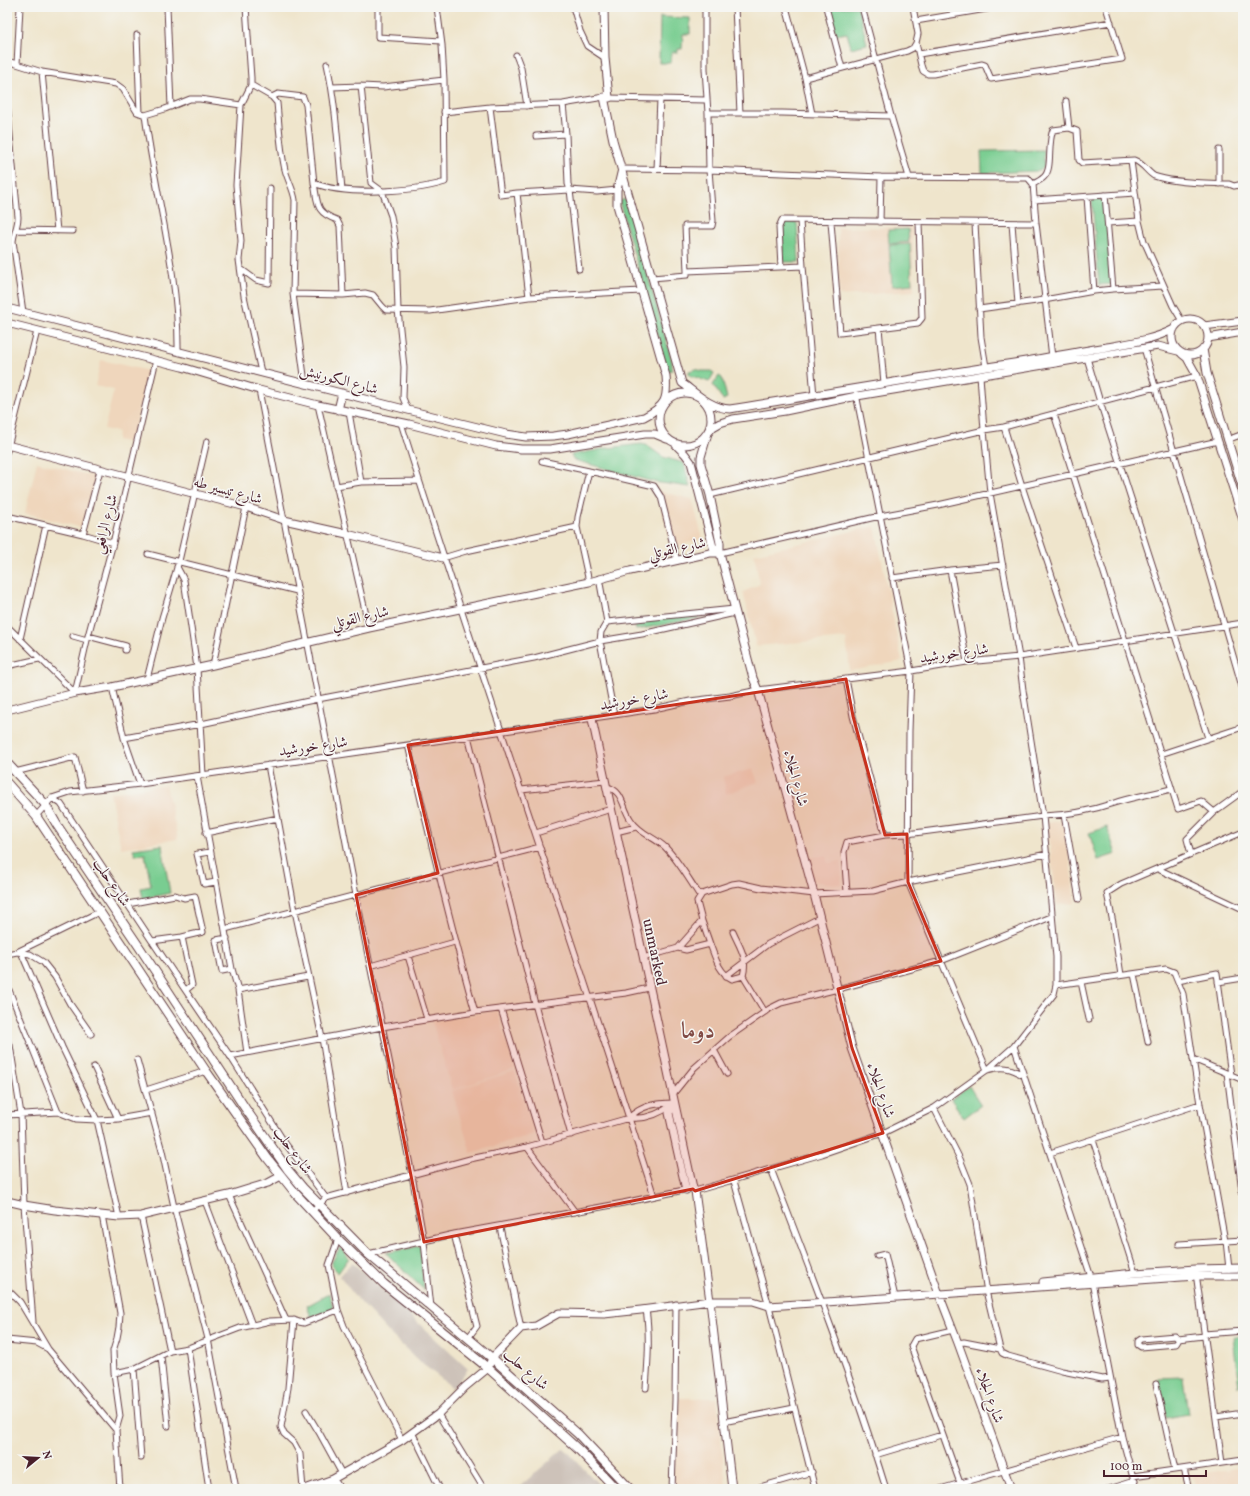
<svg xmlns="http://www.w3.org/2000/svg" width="1250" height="1496" viewBox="0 0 1250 1496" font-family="Vollkorn,Amiri,serif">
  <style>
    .built { fill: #efd6bc }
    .industrial { fill: #cdc2b9 }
    .green { fill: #79cd91; stroke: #62765e }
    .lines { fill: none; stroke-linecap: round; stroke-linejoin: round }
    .street-casing { stroke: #633d43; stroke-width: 7 }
    .secondary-casing { stroke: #633d43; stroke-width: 9 }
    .primary-casing { stroke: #633d43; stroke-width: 10 }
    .street { stroke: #fff; stroke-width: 5 }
    .secondary { stroke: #fff; stroke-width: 7 }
    .primary { stroke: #fff; stroke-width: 8 }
    .marked { fill: #c8321e; fill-opacity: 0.2; stroke: #c8321e; stroke-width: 3; stroke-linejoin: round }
    .labels { text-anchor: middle; stroke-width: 3; stroke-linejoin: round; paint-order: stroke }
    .street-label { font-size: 15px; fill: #4a1f2b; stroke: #f6f6f2 }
    .town-label { font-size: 23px; font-weight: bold; fill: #814b45; stroke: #f6f6f2 }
  </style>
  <rect width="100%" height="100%" fill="#f6f6f2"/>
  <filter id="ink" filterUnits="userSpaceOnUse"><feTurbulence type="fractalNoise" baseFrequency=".025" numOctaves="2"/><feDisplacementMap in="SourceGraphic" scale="8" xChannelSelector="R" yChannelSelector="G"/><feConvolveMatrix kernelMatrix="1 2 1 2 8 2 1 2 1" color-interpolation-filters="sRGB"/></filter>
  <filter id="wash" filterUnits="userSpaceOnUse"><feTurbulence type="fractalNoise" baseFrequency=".012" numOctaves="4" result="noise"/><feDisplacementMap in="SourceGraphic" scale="16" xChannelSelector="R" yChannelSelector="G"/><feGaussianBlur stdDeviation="0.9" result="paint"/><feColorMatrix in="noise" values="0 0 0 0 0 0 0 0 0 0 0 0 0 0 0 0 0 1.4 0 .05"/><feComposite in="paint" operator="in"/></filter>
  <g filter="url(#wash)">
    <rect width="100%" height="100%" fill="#efe5cc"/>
    <path class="built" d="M912 227 914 291 839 296 838 228Z
      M101 360 149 371 131 443 117 440 118 432 104 429 114 390 95 386Z
      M37 462 96 477 83 528 25 513Z
      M657 491 692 499 703 539 672 547Z
      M875 526 902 661 850 671 846 638 756 646 743 592 760 584 754 554Z
      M753 769 758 782 726 794 723 777Z
      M166 785 178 839 121 848 110 793Z
      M1065 820 1075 903 1057 905 1047 823Z
      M826 855 828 863 841 861 842 885 813 881 806 858Z
      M497 1011 515 1069 452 1090 432 1021Z
      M515 1071 534 1134 471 1153 452 1091Z
      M676 1398H717L726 1489H673Z
      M1243 1467V1489H1196L1193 1475Z"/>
    <path class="industrial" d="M352 1262 468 1369 453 1388 420 1362 391 1335 354 1295 340 1276Z
      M564 1448 603 1489H519L518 1488Z"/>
    <path class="green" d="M828 7H858L867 44 851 48 847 33 836 35Z
      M660 17 690 18V34H683L682 49H678V52H672L671 63H659Z
      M1044 150V167L1040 171 982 173 981 151Z
      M626 199 672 361V370L668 371 666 366 619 201Z
      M1105 199 1112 284 1099 285 1092 200Z
      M785 222 797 223 799 262H783L782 225Z
      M908 229 909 242 889 244 888 230Z
      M910 244 912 284 892 286 889 245Z
      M696 369 702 371H711L714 373 709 382 689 375V371Z
      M719 376 722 378 727 398 723 400 713 385Z
      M641 444 646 445 663 457 684 463 690 487 654 482 574 460 571 455 608 448Z
      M697 614 698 618 636 630 634 621Z
      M1107 827 1116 854 1098 860 1089 833Z
      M162 845 170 893 143 899 141 888 151 886 145 854 135 855 133 849Z
      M969 1086 981 1105 964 1118 951 1099Z
      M420 1246 424 1290 386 1253Z
      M340 1247 349 1258 338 1273 331 1264Z
      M330 1293 333 1309 311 1317 307 1306Z
      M1243 1336V1386L1239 1387 1233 1337Z
      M1183 1377 1188 1414 1166 1418 1158 1378Z"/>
  </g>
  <g filter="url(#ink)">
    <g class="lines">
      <defs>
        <path id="street" d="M167 7 171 107
          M246 7 251 78V85L241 105 236 185 241 241 239 260 244 296 261 372
          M378 7V37L441 41
          M573 7 580 31 587 46 605 58
          M705 7V69L708 113 709 170 713 221 712 226H685L687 271 803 266
          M735 7 740 113
          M786 7 805 78 812 114
          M826 7 842 68
          M862 7 891 116 909 177
          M913 7 918 34 916 43 921 65 923 71 928 74H933L982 64 985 65 991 79 1122 59 1106 7
          M916 21 998 7
          M137 35 140 113
          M919 54 1111 22
          M516 55 521 68 527 106
          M7 61 42 72 116 84 123 89 137 112 145 115 165 109 190 99H200L241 105
          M17 64 20 7
          M327 64C336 105 338 147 342 189
          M42 72 57 231
          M805 78 907 51 913 48 916 43
          M251 85 272 97 277 103C279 124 280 145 284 165 286 178 293 187 295 200L293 294 305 383
          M361 86 371 183 382 191 391 216 396 247 398 310 404 367 403 398 408 410
          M332 87 361 86 383 87 444 80
          M272 97 278 94 303 97 306 105 314 183C345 196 412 192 445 182L444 80 442 45 437 7
          M609 98 706 100
          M1066 101 1069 128
          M7 104 18 217C18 226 14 232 13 241L23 312
          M563 104 566 134 568 184 570 190 579 269
          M490 107 501 195 517 193
          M444 112 490 107 563 104 604 97
          M708 113H782L891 116
          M145 115C155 194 179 272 178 351
          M536 136 566 134
          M1219 150V184
          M1131 161 1139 221 1144 241 1173 306 1182 321
          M622 169 709 170 881 177 1028 178 1033 184 1036 223 1052 357
          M657 169 660 99
          M314 183C318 204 315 212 337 220L340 226 343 295
          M1033 184C1037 182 1041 180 1044 177 1053 169 1047 144 1053 130L1069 128 1077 131 1079 160 1082 163 1134 160C1144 164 1147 172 1154 176 1172 183 1209 183 1229 184L1234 186 1243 184
          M1087 197 1094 291 1113 289 1105 195
          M1034 200 1135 193
          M800 221 803 266 814 396
          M831 222 840 333 918 323 922 318 919 222
          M880 222 881 177
          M975 223 981 337 986 367
          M1012 223 1018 304
          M1108 223 1139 221
          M17 230 73 231
          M781 267 779 227 782 220 1036 223
          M241 269 256 280 269 283 270 188
          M652 278 687 275V271
          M1113 289 1163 286
          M293 294 343 295 365 293 373 295 382 306 386 310 430 311 529 297 641 291
          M529 297 517 193 570 190 597 192 617 190
          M979 309 1044 300 1094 291
          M879 328 884 383
          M1144 348 1243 690
          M1087 358 1100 402 1208 738
          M259 390 356 895 412 1175 424 1242 431 1307
          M856 394 911 671 909 731 908 882 987 1070C1002 1066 1011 1067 1024 1076
          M318 405 369 628
          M349 412 361 482
          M1054 414 1178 809 1201 801 1214 812
          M401 423C482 681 572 937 654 1196
          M1004 427 1022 486 1076 648
          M1227 440 1243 434
          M7 451 37 331
          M542 461 589 471 654 486 661 497 677 561
          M336 486 361 482 419 481
          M710 495 984 430 1004 427 1197 376
          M7 516 83 534 113 543
          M83 534 100 470
          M720 553 880 516 938 505 1218 441
          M148 554 297 591
          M443 558 466 551 577 527
          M177 567 184 580 197 668 203 775
          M950 570 967 662
          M599 578 607 622
          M892 578 950 570 1003 565
          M589 582 577 527 578 517 589 471
          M7 626 75 693
          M73 636 87 640
          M88 636 126 646 125 650
          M20 639 46 525
          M213 665 246 507
          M7 666 39 659
          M147 679 162 618 179 561 207 441
          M846 679 853 716 885 835
          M112 687 124 738 140 784
          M75 693 88 636 113 543 156 360
          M614 715 600 641 601 632 607 622 734 609
          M468 736 535 1004 571 1135
          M124 738 201 724 318 699 534 658 600 641 642 634 735 613
          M408 745C429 835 450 924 475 1012
          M1161 754 1243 727
          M268 765 295 911 322 1038 347 1193
          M15 772 75 757 83 791
          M197 776 232 969 238 990 247 1053
          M607 787C624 791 622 808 631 820 639 833 654 837 665 847 678 860 688 878 698 893L702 894 732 884 739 883 761 888 814 894 873 891 908 882 1047 854
          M521 790 605 781
          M52 798 61 804 152 941 230 1056 285 1143 326 1198
          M1064 815 1079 899
          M36 816 52 798 70 792 140 784 614 715 654 709 690 701 730 696 758 690 911 671 967 662 1019 657 1243 623
          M616 832 636 827
          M206 833 278 818
          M536 833 611 809
          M210 852 197 854 204 884 216 882
          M1191 854 1187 839 1214 812 1243 791
          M1158 869 1243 909
          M847 892 844 852 847 842 885 835 907 834 1043 816C1068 815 1090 811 1114 803 1132 797 1152 794 1171 789
          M702 894 697 902 702 921 710 944
          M128 904 175 895 184 898 195 896 203 932 182 937 192 985 186 990
          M702 921 678 948 686 950 710 944C715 957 719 973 732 979L743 976 765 1012
          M225 929 540 847
          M733 932C740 948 748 957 743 976
          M227 938 216 940 222 971 232 969
          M152 941 182 937
          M17 952 30 954 43 962 55 977 70 1004 91 1034
          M21 952 62 1047 97 1120 119 1217
          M7 954 17 952 99 912
          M408 956 427 1019
          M643 958 678 948
          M370 966 455 942
          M1134 974 1148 1042
          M1121 975 1113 923 1107 893 1121 884 1243 832
          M726 976 768 944 819 918
          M1178 981 1217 973 1231 1075
          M1081 982 1089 1019
          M1218 982 1243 978
          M7 985 58 1112
          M1056 985 1166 969 1174 972 1183 994 1200 1104 1225 1241
          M238 990 308 977
          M501 1009 542 1142
          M10 1045 21 1114 24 1205 33 1322
          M1014 1046 1091 1277 1122 1437 1136 1489
          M714 1050 727 1074
          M230 1056 382 1027 475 1012 626 993 649 988
          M1193 1059 1243 1080
          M137 1060 162 1151 174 1207 208 1339 236 1489
          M94 1067 118 1119
          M1227 1073 1243 1199
          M146 1090 206 1071
          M673 1094 694 1068 729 1037 769 1009 781 1003 838 989 941 961 1051 917
          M934 1108 960 1159 970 1184 986 1286
          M7 1115 58 1112 76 1119 97 1120 118 1119 152 1113
          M629 1118C641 1105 657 1103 674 1103
          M1093 1140 1135 1273
          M527 1147 575 1212
          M1050 1153 1200 1104
          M771 1169C812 1275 853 1381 886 1489
          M734 1181 769 1306 815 1489
          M695 1191 822 1154 883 1133 934 1108 987 1070 1014 1046 1054 994 1056 985V957L1043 816 1023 690 1019 657 1008 596 990 493 984 430 980 376
          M229 1195 286 1320
          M205 1201 252 1325
          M312 1211 326 1198 470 1159 527 1147 629 1118C646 1120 660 1114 673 1104
          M102 1215 120 1313 119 1327 117 1338 113 1351 114 1373 120 1416 116 1430
          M141 1216 170 1351
          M500 1227 521 1328
          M454 1234 477 1326 468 1338
          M338 1239 329 1265 338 1310 344 1326 402 1440
          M1226 1241 1229 1269
          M1179 1244 1243 1240
          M368 1254 454 1234 623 1203 693 1188
          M877 1256 885 1254 895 1297
          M1196 1273 1222 1463
          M7 1289 20 1302 48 1349 116 1430 120 1489
          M986 1291 1000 1349
          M953 1330 915 1339 911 1346 960 1483
          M1204 1334 1243 1331
          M1178 1339V1341L1176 1344 1141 1347 1138 1345V1341L1141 1339 1175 1336 1178 1339 1204 1336
          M7 1340 37 1343 48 1349
          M958 1343 964 1342 1000 1349 1002 1353 1008 1356 1062 1371 1102 1379 1110 1378
          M188 1348 209 1489
          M161 1356 168 1426
          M134 1369 141 1458
          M114 1373 134 1369 170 1351 188 1348 240 1328 270 1321 294 1320
          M1156 1384 1175 1470
          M646 1388C648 1362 650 1336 646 1309
          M306 1411 320 1434 342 1474
          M438 1414 484 1489
          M1216 1417 1243 1413
          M723 1422 794 1408
          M412 1432 440 1489
          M875 1455 942 1435
          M1184 1469 1189 1489
          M1133 1476 1243 1460
          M7 1488V1489
          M303 1489 300 1454 294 1443 284 1434 281 1427 288 1388 294 1320 299 1322 304 1323 338 1310
          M672 1489 675 1400 676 1304
          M753 1489 812 1472
          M940 1489 1122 1437
          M1109 1489 1135 1481"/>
        <path id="secondary" d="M604 7 605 58 609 98 604 97 613 140 682 383C697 394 711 408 730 409 825 394 919 377 1014 363 1045 358 1076 352 1107 347 1129 343 1153 340 1174 329
          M7 308 408 410 506 434 526 437 553 436 568 434 644 417C665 406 668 400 666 376L617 205V190L622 169
          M1172 337a18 18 0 1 1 36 0a18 18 0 1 1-36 0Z
          M7 323 182 367 259 390 318 405 409 424 496 446 521 449H550L645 434H655L667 439
          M1204 326 1243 321
          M1208 338 1243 332
          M1203 349 1207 373 1243 489
          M1182 354 1187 358 1197 376 1243 520
          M659 419a26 26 0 1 1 52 0a26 26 0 1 1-52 0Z
          M338 410 342 393
          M7 445 246 507 284 520 347 534 443 558
          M676 445 685 454 691 462 713 547 720 553
          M7 710 75 693 112 687 213 665 369 628 589 582 630 571 710 553H720
          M592 719 693 1188 695 1191 710 1301 732 1489
          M674 1103 669 1113 686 1190
          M7 1201 24 1205 55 1210 119 1217 141 1216 229 1195 268 1183 281 1176
          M1043 1282 1135 1273 1196 1269 1243 1268
          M333 1479 339 1489
          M305 1489 333 1479 402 1440 438 1414 465 1387 488 1368 492 1358 521 1328 536 1326 559 1313 604 1314 641 1310 710 1301H753L769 1306 1196 1276H1243
          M1011 1489 958 1343 939 1294 852 1048 814 894 758 690 753 678 720 553V543L710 495 701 464V457L708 433 713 427 720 423 733 419 785 411 857 396 1158 346 1178 351"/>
        <path id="primary" d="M7 763 45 804 57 825 140 948 245 1108 288 1170 303 1188 368 1254 492 1358 578 1434 630 1489
          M7 783 36 816 206 1071 268 1159 296 1194 338 1239 384 1284 488 1368 580 1451 616 1489"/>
      </defs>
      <use href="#street" class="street-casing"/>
      <use href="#secondary" class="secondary-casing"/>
      <use href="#primary" class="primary-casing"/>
      <use href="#street" class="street"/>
      <use href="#secondary" class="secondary"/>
      <use href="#primary" class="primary"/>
    </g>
  </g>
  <path class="marked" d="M846 679 853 716 885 835 907 834 908 882 941 961 838 989 852 1048 883 1133 695 1191 693 1189 424 1242 356 895 438 873 408 745Z"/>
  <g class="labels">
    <g class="street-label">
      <text transform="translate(339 379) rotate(15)" y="5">شارع الكورنيش</text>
      <text transform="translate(228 490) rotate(15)" y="5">شارع تيسير طه</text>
      <text transform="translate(105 524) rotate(-76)" y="5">شارع الرافعي</text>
      <text transform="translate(677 548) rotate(-12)" y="5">شارع القوتلي</text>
      <text transform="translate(360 617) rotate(-13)" y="5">شارع القوتلي</text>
      <text transform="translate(954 653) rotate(-8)" y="5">شارع خورشيد</text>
      <text transform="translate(634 699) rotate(-10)" y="5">شارع خورشيد</text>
      <text transform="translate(313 746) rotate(-8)" y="5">شارع خورشيد</text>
      <text transform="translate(796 778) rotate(74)" y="5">شارع الجلاء</text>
      <text transform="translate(112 882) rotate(56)" y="5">شارع حلب</text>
      <text transform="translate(655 952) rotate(78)" y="5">unmarked</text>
      <text transform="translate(881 1090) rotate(70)" y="5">شارع الجلاء</text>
      <text transform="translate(293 1150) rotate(54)" y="5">شارع حلب</text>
      <text transform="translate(526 1369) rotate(41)" y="5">شارع حلب</text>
      <text transform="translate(990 1395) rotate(70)" y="5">شارع الجلاء</text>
    </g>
    <g class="town-label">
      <text x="698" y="1038">دوما</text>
    </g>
  </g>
  <rect width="1250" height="1496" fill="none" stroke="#f6f6f2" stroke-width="24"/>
  <g transform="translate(38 1458) rotate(72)" stroke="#f6f6f2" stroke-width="3" paint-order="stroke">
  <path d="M0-3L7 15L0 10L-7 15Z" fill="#4a1f2b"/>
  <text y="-6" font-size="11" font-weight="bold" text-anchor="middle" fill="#4a1f2b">N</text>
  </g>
  <path d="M1104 1470v6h102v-6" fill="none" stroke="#4a1f2b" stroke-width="2"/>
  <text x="1110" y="1470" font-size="12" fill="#4a1f2b" stroke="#f6f6f2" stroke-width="3" paint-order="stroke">100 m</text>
</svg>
